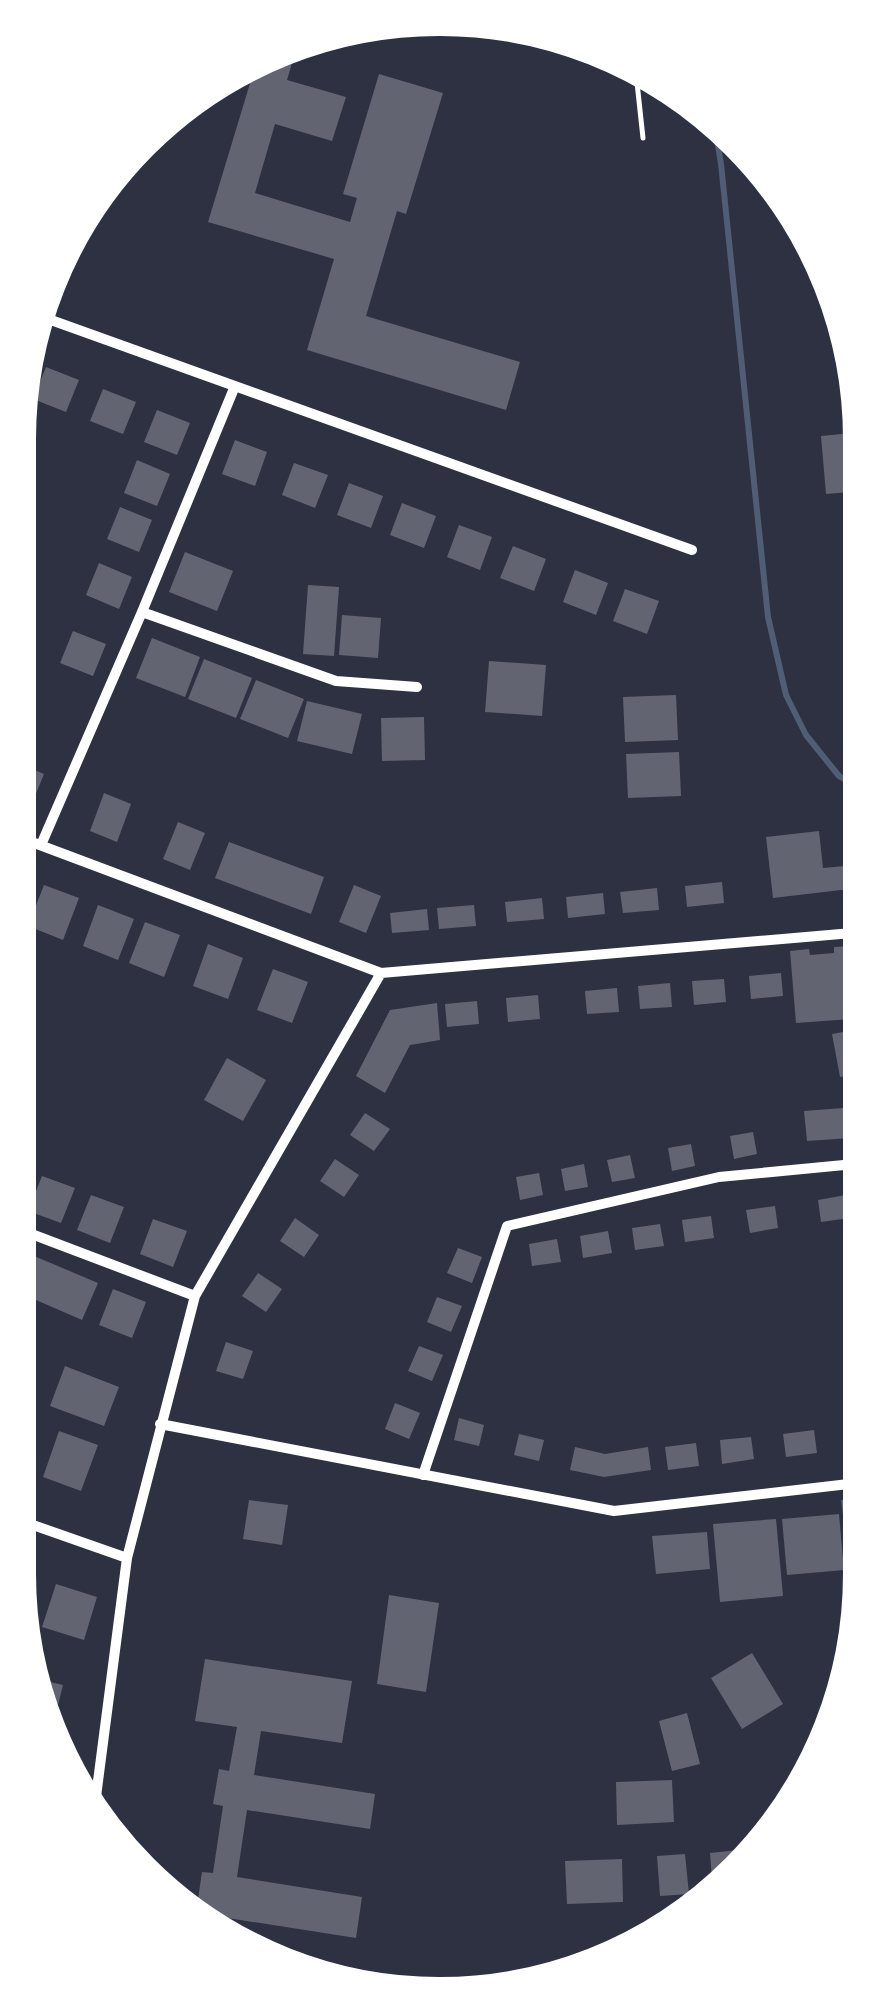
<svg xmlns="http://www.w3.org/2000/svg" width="879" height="2013" viewBox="0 0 879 2013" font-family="Manrope,sans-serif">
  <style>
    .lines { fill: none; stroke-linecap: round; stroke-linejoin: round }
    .stream { stroke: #4f5d75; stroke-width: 6 }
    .building { fill: #626471 }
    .service { stroke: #fff; stroke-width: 5 }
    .minor { stroke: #fff; stroke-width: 10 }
    .rim { fill: none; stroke: #fff; stroke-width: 12 }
  </style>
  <rect width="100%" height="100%" fill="#2d3142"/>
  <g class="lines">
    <path class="stream" d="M713 114 721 164 768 617 786 695 806 735 839 776 864 791"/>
  </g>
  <path class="building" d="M262 54 292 63 287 80 346 97 332 141 275 124 255 193 350 222 357 198 343 194 379 74 443 93 406 214 397 211 366 316 520 362 506 410 307 350 334 259 208 222 258 57Z
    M821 272H832L838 290 821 291Z
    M46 367 79 380 66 412 33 399Z
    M103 389 136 402 123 434 90 421Z
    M157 410 190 423 177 455 144 442Z
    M863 432V491L826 494 821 436Z
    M235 440 267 452 255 486 222 474Z
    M137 460 170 474 157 506 124 493Z
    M294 463 328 475 315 508 282 495Z
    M349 483 383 496 371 528 337 515Z
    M845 496H863V537H845Z
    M402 503 436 516 424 548 390 535Z
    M120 507 152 520 139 552 107 539Z
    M459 525 492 537 480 570 447 557Z
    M513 546 546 559 534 591 500 578Z
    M185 552 233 571 217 611 169 592Z
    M99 563 132 577 119 609 86 595Z
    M575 570 608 583 596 615 563 602Z
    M308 585 339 587 334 656 303 654Z
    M625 589 659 601 647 634 613 621Z
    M342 615 381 618 378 658 339 655Z
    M73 631 106 644 93 676 60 663Z
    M152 638 200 657 185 697 136 678Z
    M204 659 252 678 236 718 188 699Z
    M489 661 546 665 542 716 485 712Z
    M256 680 304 699 288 738 240 719Z
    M676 695 678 740 625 742 623 697Z
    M307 701 362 714 352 754 297 741Z
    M424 717 425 760 382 761 381 718Z
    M679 752 681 796 628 798 626 754Z
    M13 761 44 774 31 806 13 799Z
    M104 793 131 804 117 842 90 831Z
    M178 822 205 833 190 870 163 859Z
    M819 831 823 868 856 865 858 888 773 898 766 837Z
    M229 842 324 877 311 914 215 878Z
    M13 874 30 880 13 924Z
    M722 882 724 903 687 907 685 886Z
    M44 885 79 898 63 940 28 926Z
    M354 885 381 896 366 933 339 922Z
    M657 888 659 910 623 913 620 892Z
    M603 893 605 914 568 918 566 897Z
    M542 898 544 919 507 922 505 902Z
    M98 905 134 919 118 960 83 946Z
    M474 905 476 926 439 929 437 908Z
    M427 909 429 930 392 933 390 913Z
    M145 922 180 935 164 977 129 963Z
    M208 944 243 958 228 999 193 986Z
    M851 946V950L865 949V1018L796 1023 790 951 809 949 810 955 834 953V947Z
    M273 969 308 982 292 1023 257 1010Z
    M781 973 783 996 751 999 749 976Z
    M724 979 726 1002 694 1005 692 981Z
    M670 983 672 1007 640 1009 638 986Z
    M617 988 619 1012 587 1014 585 991Z
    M538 995 540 1019 508 1022 506 998Z
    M477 1001 479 1024 447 1027 445 1004Z
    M437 1003 440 1040 410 1045 385 1093 356 1076 390 1010Z
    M865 1028V1072L840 1077 832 1034Z
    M227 1058 266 1080 243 1121 204 1100Z
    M856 1107 857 1125 865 1124V1137L807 1141 804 1111Z
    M365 1113 390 1129 374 1151 350 1135Z
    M753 1132 757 1154 734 1159 730 1136Z
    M691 1144 695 1166 672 1171 668 1148Z
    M630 1155 635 1178 612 1182 607 1160Z
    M335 1159 359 1175 344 1197 320 1181Z
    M584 1164 588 1187 565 1191 561 1169Z
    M539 1173 543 1195 520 1200 516 1177Z
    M42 1176 75 1188 61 1223 28 1211Z
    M91 1195 124 1207 110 1243 77 1230Z
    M846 1195 850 1218 821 1222 818 1200Z
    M775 1206 778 1228 750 1233 746 1210Z
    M711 1216 714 1238 685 1242 682 1220Z
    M295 1218 319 1235 304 1257 280 1241Z
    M153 1219 187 1231 173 1267 140 1254Z
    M660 1224 664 1246 635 1250 632 1228Z
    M608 1231 612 1253 583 1258 580 1236Z
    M557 1239 561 1262 532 1266 529 1244Z
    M458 1248 482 1257 472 1283 447 1273Z
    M20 1250 98 1283 82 1320 13 1290V1267Z
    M258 1273 282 1289 266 1312 242 1296Z
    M113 1289 146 1302 132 1338 99 1325Z
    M437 1297 462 1306 451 1332 427 1322Z
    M226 1342 253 1351 243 1379 216 1371Z
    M419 1346 443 1355 432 1381 408 1371Z
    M65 1366 119 1387 104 1426 50 1406Z
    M395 1403 420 1413 409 1439 385 1429Z
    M459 1418 484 1425 479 1446 454 1440Z
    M814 1430 817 1453 786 1457 783 1434Z
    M59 1431 98 1445 81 1491 43 1477Z
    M519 1434 544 1440 539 1461 514 1455Z
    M751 1437 754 1459 722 1464 720 1440Z
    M696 1443 699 1466 668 1470 665 1447Z
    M575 1447 605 1454 648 1447 651 1470 604 1477 570 1470Z
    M856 1499 857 1503 866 1502V1572L851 1574 841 1500Z
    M249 1500 288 1505 282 1545 243 1539Z
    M839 1514 844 1570 787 1575 782 1519Z
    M776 1519 783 1596 720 1602 713 1524Z
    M707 1532 710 1569 656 1574 652 1536Z
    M56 1584 97 1597 84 1640 42 1627Z
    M389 1595 439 1603 426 1692 377 1684Z
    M752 1653 783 1704 742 1729 711 1678Z
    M205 1659 352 1681 342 1743 261 1731 254 1775 375 1794 370 1829 247 1810 237 1877 362 1897 356 1938 196 1913 202 1872 213 1873 223 1806 213 1804 219 1769 229 1771 237 1727 195 1721Z
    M38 1679 63 1685 57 1709 34 1704Z
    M687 1713 700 1764 672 1771 659 1721Z
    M815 1768 801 1790 795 1799 791 1771Z
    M672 1780 674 1822 617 1825 616 1782Z
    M738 1850 740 1872 713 1894 710 1853Z
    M685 1854 689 1894 660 1896 657 1856Z
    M622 1859 623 1902 567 1904 565 1861Z"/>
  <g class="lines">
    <path class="service" d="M635 64 643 138"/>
    <path class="minor" d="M37 315 692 550
      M142 612 336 681 417 687
      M13 835 381 973 864 932
      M41 845 142 612 235 386
      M13 1227 195 1296
      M160 1424 614 1511 866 1482
      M423 1475 507 1226 719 1177 865 1163
      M13 1518 127 1558
      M94 1812 127 1558 195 1296 381 973"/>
  </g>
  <path d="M0 0H879V2013H0ZM439 30H440A409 409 0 0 1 849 439V1574A409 409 0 0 1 440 1983H439A409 409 0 0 1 30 1574V439A409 409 0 0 1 439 30Z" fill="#fff" fill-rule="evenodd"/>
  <path class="rim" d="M439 30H440A409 409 0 0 1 849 439V1574A409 409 0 0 1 440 1983H439A409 409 0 0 1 30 1574V439A409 409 0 0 1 439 30Z"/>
</svg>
